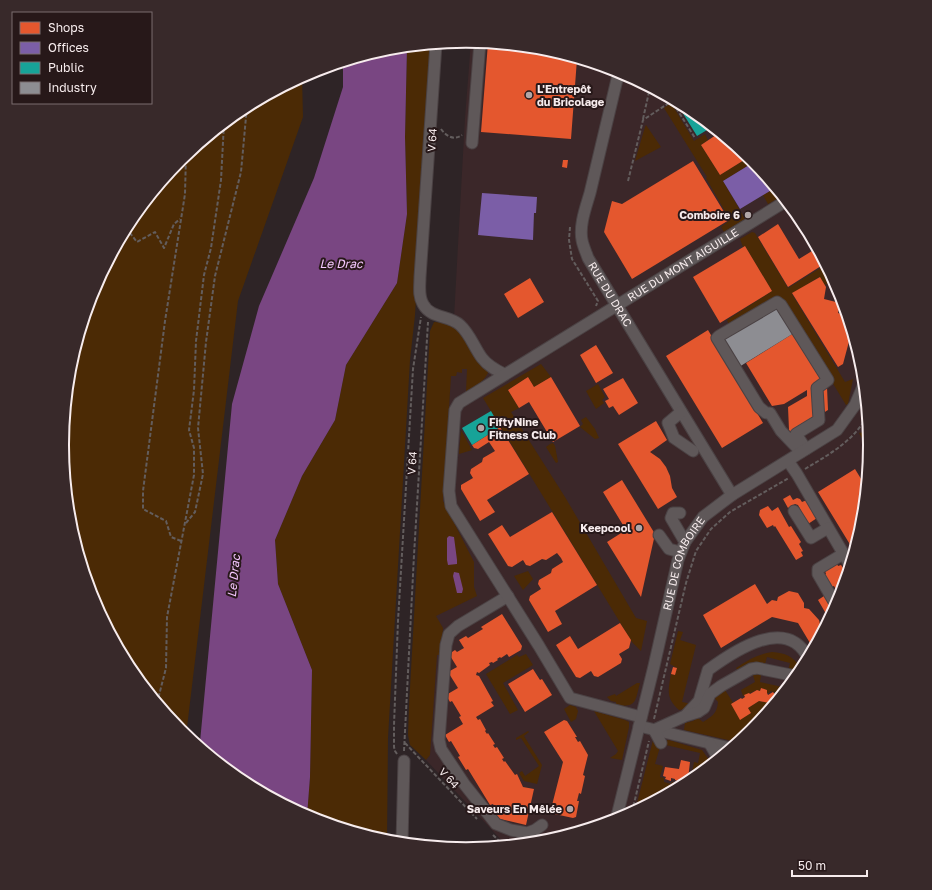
<svg xmlns="http://www.w3.org/2000/svg" width="932" height="890" viewBox="0 0 932 890" font-family="'Golos Text',sans-serif">
  <style>
    .built { fill: #3b2729 }
    .green { fill: #4b2a05 }
    .water { fill: #794682 }
    .shops { fill: #e4572e }
    .offices { fill: #7b5ea7 }
    .public { fill: #17a398 }
    .industry { fill: #8d8d92 }
    .lines { fill: none; stroke-linecap: round; stroke-linejoin: round }
    .minor-casing { stroke: #4b4244; stroke-width: 13 }
    .path { stroke: #635d5d; stroke-width: 2; stroke-dasharray: 4 2; stroke-linecap: butt }
    .minor { stroke: #5f5859; stroke-width: 11 }
    .poi-dot { fill: #b1a6a7; stroke: #271819; stroke-width: 1.5 }
    .labels { text-anchor: middle; stroke-width: 4; stroke-linejoin: round; paint-order: stroke }
    .poi-label { font-size: 11px; font-weight: bold; fill: #f7eced; stroke: #271819; text-anchor: end }
    .street-label { font-size: 11px; fill: #f7eced; stroke: #271819 }
    .water-label { font-size: 12px; font-style: italic; fill: #f5c7fe; stroke: #271819 }
    .rim { fill: none; stroke: #f7eced; stroke-width: 2 }
  </style>
  <rect width="100%" height="100%" fill="#2e2426"/>
  <path class="built" d="M471 41 545 49 621 72 691 109 752 159 802 221 839 291 862 366 870 445 862 524 839 600 802 670 752 731 690 781 620 818 545 841 506 845 426 760 436 616 453 336 465 118Z"/>
  <path class="green" d="M432 44 415 315 410 360 388 738 387 841 307 816 310 777 312 670 278 584 275 540 302 476 335 420 346 365 397 283 407 214 405 137 407 47Z
    M302 77 303 117 238 301 186 736 180 731 130 669 111 633 93 599 70 524 62 445 70 366 93 290 130 220 180 159 242 109Z
    M671 103 694 141 705 134 708 140 701 145 720 175 749 157 754 162 723 181 745 219 724 232 721 227 730 220 706 178 707 177 664 108Z
    M646 125 661 147 635 161 645 127Z
    M775 188 782 196 768 204 763 195Z
    M752 232 755 233 788 288 822 267 831 282 825 285 819 277 792 294 845 382 853 379 848 404 846 405 781 298 729 325 727 320 772 291 745 246 743 247 740 239Z
    M434 322 447 323 458 328 489 370C486 381 475 386 466 392L467 369H462V373L457 372 456 376H451L443 501 474 562V587L477 596 436 616 443 628 441 655H437L430 755 426 760 410 745 408 735 409 706 430 331Z
    M541 364 551 377 534 387 528 377 508 390 519 408 511 412 565 497 636 618 647 621 641 651 632 642 483 398Z
    M598 384 605 397 602 400 604 403 596 409 586 391Z
    M586 417 595 429 599 438 595 439 580 427 583 424 581 420Z
    M461 430 472 450 459 454Z
    M869 431V451L859 433Z
    M553 443 555 446 558 462 556 463 546 447 550 444Z
    M528 571 533 579 523 590 514 576Z
    M678 631 683 632 680 640 696 645 682 702 692 704 689 708 679 710C666 698 668 691 671 674L675 675 677 668 670 664Z
    M772 652C785 653 793 656 800 667L799 670 795 671H788L790 663 767 657 765 664 738 671 736 668C748 660 758 654 772 652Z
    M526 654 533 665 503 683 518 710 510 714 486 674 517 655 519 657Z
    M758 674 761 675 760 682 787 688 782 694 770 691 769 693H767V690L761 688 760 691 757 690 743 696 741 690 755 682 753 675Z
    M637 683H640C635 701 637 708 616 705V702L611 701 607 697 615 694 616 696Z
    M725 690 732 701 733 703 731 704 740 719 751 713 748 708 759 701 769 703V706H771L752 731 737 742 684 730 685 723 693 721 698 718 703 722C712 716 717 714 718 702L713 696Z
    M570 705 576 707 578 711 576 719 571 722 564 709Z
    M594 711 625 720 629 722V727L622 760 610 758 616 754 618 751Z
    M528 731 529 732 524 736 542 765 537 784 524 781 519 773 522 771 525 776 539 766 521 738 516 740V738Z
    M653 740H656L660 747 655 764 663 766 660 777 664 778V782L671 784 672 782 679 784 681 786 635 811Z
    M669 740 702 750 712 764 692 779 691 777 694 762 698 763 700 753 666 745 663 741Z"/>
  <path class="water" d="M407 47 405 137 407 214 397 283 346 365 335 420 302 476 275 540 278 584 312 670 310 777 307 816 241 781 200 747V742L232 404 259 306 314 178 343 87V62L387 49Z
    M449 536 454 537 457 560V564L448 565 447 560V538Z
    M454 572 459 573 463 589 462 593H457L453 576Z"/>
  <path class="shops" d="M488 43 545 49 577 59 571 139 481 132Z
    M719 133 724 141 727 139 749 157 720 175 701 145Z
    M563 160H568L567 168 562 167Z
    M693 161 729 220 632 279 604 232 612 201 622 204Z
    M778 224 799 259 812 251 808 244 810 236 836 284 832 283 821 266 788 287 758 237Z
    M745 246 772 291 720 323 693 277Z
    M820 277 826 287 824 299 840 303 838 313 847 316 848 319 846 327 851 334 843 364 838 367 792 293Z
    M530 278 544 302 518 318 504 294Z
    M708 330 763 423 722 448 666 356Z
    M794 333 823 380 811 388V393L825 384 827 387 828 410 791 433 789 430 788 407 807 396V390L784 404 772 406 746 363Z
    M596 345 613 373 596 383 580 355Z
    M528 377 534 387 551 377 580 426 553 442 529 402 519 408 508 390Z
    M623 378 638 403 619 415 613 406 609 408 605 401 609 399 603 389Z
    M656 421 667 440 650 452 660 459 666 467 670 476 672 488 677 497 658 509 618 444Z
    M500 427 529 474 487 500 495 512 480 521 461 489V485L473 478 470 473 471 469 482 462 483 458 495 451 489 442 478 449 474 448 472 445Z
    M855 469 866 487 862 524 854 551 818 492Z
    M622 480 655 534 641 597 607 542 626 530 603 492Z
    M790 495 793 500 797 498 800 499 802 502 807 500 817 518 808 524 798 505 795 504 788 508 783 499Z
    M768 506 772 511 778 507 789 527 791 526 801 542 799 544 803 551 801 552 803 556 796 560 775 526 774 527 773 525 767 528 759 515 760 510Z
    M552 512 597 585 555 611 562 624 548 632 529 600 530 596 541 589 538 584 539 580 551 573 552 569 563 562 561 558 557 553 546 560 542 559 530 566 526 565 523 560 512 567 508 566 488 534 502 525 510 537Z
    M837 564 838 566 841 565 847 574 841 594H839L834 586 831 587 824 575 826 574 825 571Z
    M755 584 767 604 772 600 777 601 778 597 789 591 798 593 804 603V608L809 609 819 620 821 629 823 630 813 648 798 623 772 617 721 648 703 615Z
    M824 596 833 611 829 619 818 600Z
    M502 614 522 646 521 650 509 657 507 654 501 658 500 657 497 659 498 660 493 663 492 662 489 663 490 665 479 673 477 672 476 675 479 676 493 701 491 702 494 706 476 717 478 720 480 719 486 730 485 731 487 734 488 733 495 744 493 745 495 748 497 747 504 758 502 759 504 762 505 761 515 775 517 774 523 787 534 789 526 825 496 818 497 811 493 804 490 805 468 769 466 770 458 757 460 756 451 741 449 742 445 735 463 724 459 717 461 716 452 701 450 702 446 695 458 688 448 672 457 667 449 654 455 650 457 652 464 648 459 640 466 636 468 638 483 629 481 627Z
    M620 623 631 640 629 648 619 654 622 659 621 663 598 677 594 676 591 671 580 678 576 677 556 645 570 636 578 649Z
    M673 667 677 668 675 675 671 674Z
    M533 669 540 680 542 679 552 695 525 712 508 684Z
    M761 688 767 690V693L768 695 773 692 776 696 778 697 779 694 781 695 771 707 769 706V703L759 701 748 708 751 713 740 720 731 704 741 698 742 699 745 697 744 695 749 693 750 694 757 690 760 691Z
    M564 720 567 721 577 737H575L578 742 580 741 588 755 583 775 585 776 581 794 579 793 577 801H579L576 817 573 818 550 813 563 762 544 732Z
    M681 760 690 762 688 779 691 781 683 785 681 782 675 780V779L671 778V781L665 779 666 777 663 776 665 767 679 769Z"/>
  <path class="offices" d="M754 162 775 188 740 209 723 181Z
    M482 193 537 197 536 213H534L533 240 478 235Z"/>
  <path class="public" d="M683 105 691 109 712 127 697 136 679 107Z
    M491 411 500 427 472 445 462 428Z"/>
  <path class="industry" d="M778 305 794 333 739 367 722 339Z"/>
  <g class="lines">
    <defs>
      <g id="minor">
        <path d="M436 44 420 277C420 286 418 296 423 304 431 319 449 315 460 325 470 334 474 347 482 358 488 366 496 370 504 374"/>
        <path id="s1" d="M619 71 590 193C586 207 579 225 582 240 583 246 586 252 588 258L732 495"/>
        <path d="M472 143 480 42"/>
        <path d="M681 412 668 423 674 438 693 451"/>
        <path d="M801 452 781 431 770 413H766L759 407 717 338 719 336 777 302 781 305 828 380 817 388 819 420 796 434 806 449"/>
        <path d="M788 461 797 474 850 565"/>
        <path d="M794 511 811 538 828 528"/>
        <path d="M680 513H673L671 518 685 542"/>
        <path d="M659 535 669 549 680 552"/>
        <path d="M508 596 458 626 449 634 446 645 439 740 441 749 465 785 496 824 511 830 527 833 535 830 542 825"/>
        <path d="M836 605 818 574V569L843 554"/>
        <path d="M687 714 699 701 708 670C734 651 787 615 808 658"/>
        <path id="s2" d="M641 717 570 698 539 646 451 506 449 491 455 410 459 403 786 201"/>
        <path d="M639 726 730 748"/>
        <path d="M661 743 654 730 685 716 698 712 704 708 710 694 721 686 751 669 757 668 796 676"/>
        <path d="M710 744 718 758"/>
        <path id="s3" d="M616 820 654 666 678 560 685 542 703 517 732 495 837 430 855 405 864 384"/>
        <path d="M402 843 404 761"/>
      </g>
    </defs>
    <use href="#minor" class="minor-casing"/>
    <path class="path" d="M670 98 695 138
      M675 106 680 103
      M643 119 649 92 654 89
      M441 129C446 136 454 141 462 135
      M628 181 643 120 672 101
      M570 227 569 240 572 259 598 301 596 306
      M126 228 137 242 155 232 164 248 174 224 180 219
      M805 469C828 455 854 441 867 416
      M186 523 195 512 203 474 198 428 206 342 215 276 241 172 247 106
      M181 541 171 537 166 521 143 509V491L165 321 185 194 186 155
      M157 703 166 668 167 617 194 475V448L189 430 194 390 196 341 204 275 211 248 221 180 224 123
      M654 719 686 583 696 551 711 529 730 512 789 478
      M405 743 477 819
      M404 751 414 555 428 322
      M397 754 395 751 394 747V725L398 621 413 369 421 317
      M632 812 649 741
      M493 835 503 845"/>
    <use href="#minor" class="minor"/>
  </g>
  <g class="poi-dot">
    <circle cx="529" cy="95" r="4"/>
    <circle cx="748" cy="215" r="4"/>
    <circle cx="481" cy="428" r="4"/>
    <circle cx="639" cy="528" r="4"/>
    <circle cx="570" cy="809" r="4"/>
  </g>
  <g class="labels">
    <g class="poi-label">
      <text x="537" y="93" text-anchor="start">L'Entrepôt<tspan x="537" dy="13">du Bricolage</tspan></text>
      <text x="740" y="219">Comboire 6</text>
      <text x="489" y="426" text-anchor="start">FiftyNine<tspan x="489" dy="13">Fitness Club</tspan></text>
      <text x="631" y="532">Keepcool</text>
      <text x="562" y="813">Saveurs En Mêlée</text>
    </g>
    <g class="street-label">
      <text transform="translate(432 140) rotate(-86)" y="4">V 64</text>
      <text dy="4" stroke="none"><textPath href="#s2" startOffset="667">RUE DU MONT AIGUILLE</textPath></text>
      <text dy="4" stroke="none"><textPath href="#s1" startOffset="235">RUE DU DRAC</textPath></text>
      <text transform="translate(412 463) rotate(-86)" y="4">V 64</text>
      <text dy="4" stroke="none"><textPath href="#s3" startOffset="266">RUE DE COMBOIRE</textPath></text>
      <text transform="translate(449 778) rotate(47)" y="4">V 64</text>
    </g>
    <g class="water-label">
      <text x="341" y="268">Le Drac</text>
      <text transform="translate(234 576) rotate(-84)" y="4">Le Drac</text>
    </g>
  </g>
  <path d="M0 0H932V890H0ZM69 445a397 397 0 1 1 794 0a397 397 0 1 1-794 0Z" fill="#38292a" fill-rule="evenodd"/>
  <path class="rim" d="M69 445a397 397 0 1 1 794 0a397 397 0 1 1-794 0Z"/>
  <rect x="12" y="12" width="140" height="92" fill="#271819" stroke="#7a6d6e"/>
  <rect x="20" y="22" width="20" height="12" fill="#e4572e" stroke="#7a6d6e"/>
  <text x="48" y="32" font-size="12" fill="#f7eced">Shops</text>
  <rect x="20" y="42" width="20" height="12" fill="#7b5ea7" stroke="#7a6d6e"/>
  <text x="48" y="52" font-size="12" fill="#f7eced">Offices</text>
  <rect x="20" y="62" width="20" height="12" fill="#17a398" stroke="#7a6d6e"/>
  <text x="48" y="72" font-size="12" fill="#f7eced">Public</text>
  <rect x="20" y="82" width="20" height="12" fill="#8d8d92" stroke="#7a6d6e"/>
  <text x="48" y="92" font-size="12" fill="#f7eced">Industry</text>
  <path d="M792 870v6h75v-6" fill="none" stroke="#f7eced" stroke-width="2"/>
  <text x="798" y="870" font-size="12" fill="#f7eced" stroke="#271819" stroke-width="3" paint-order="stroke">50 m</text>
</svg>
